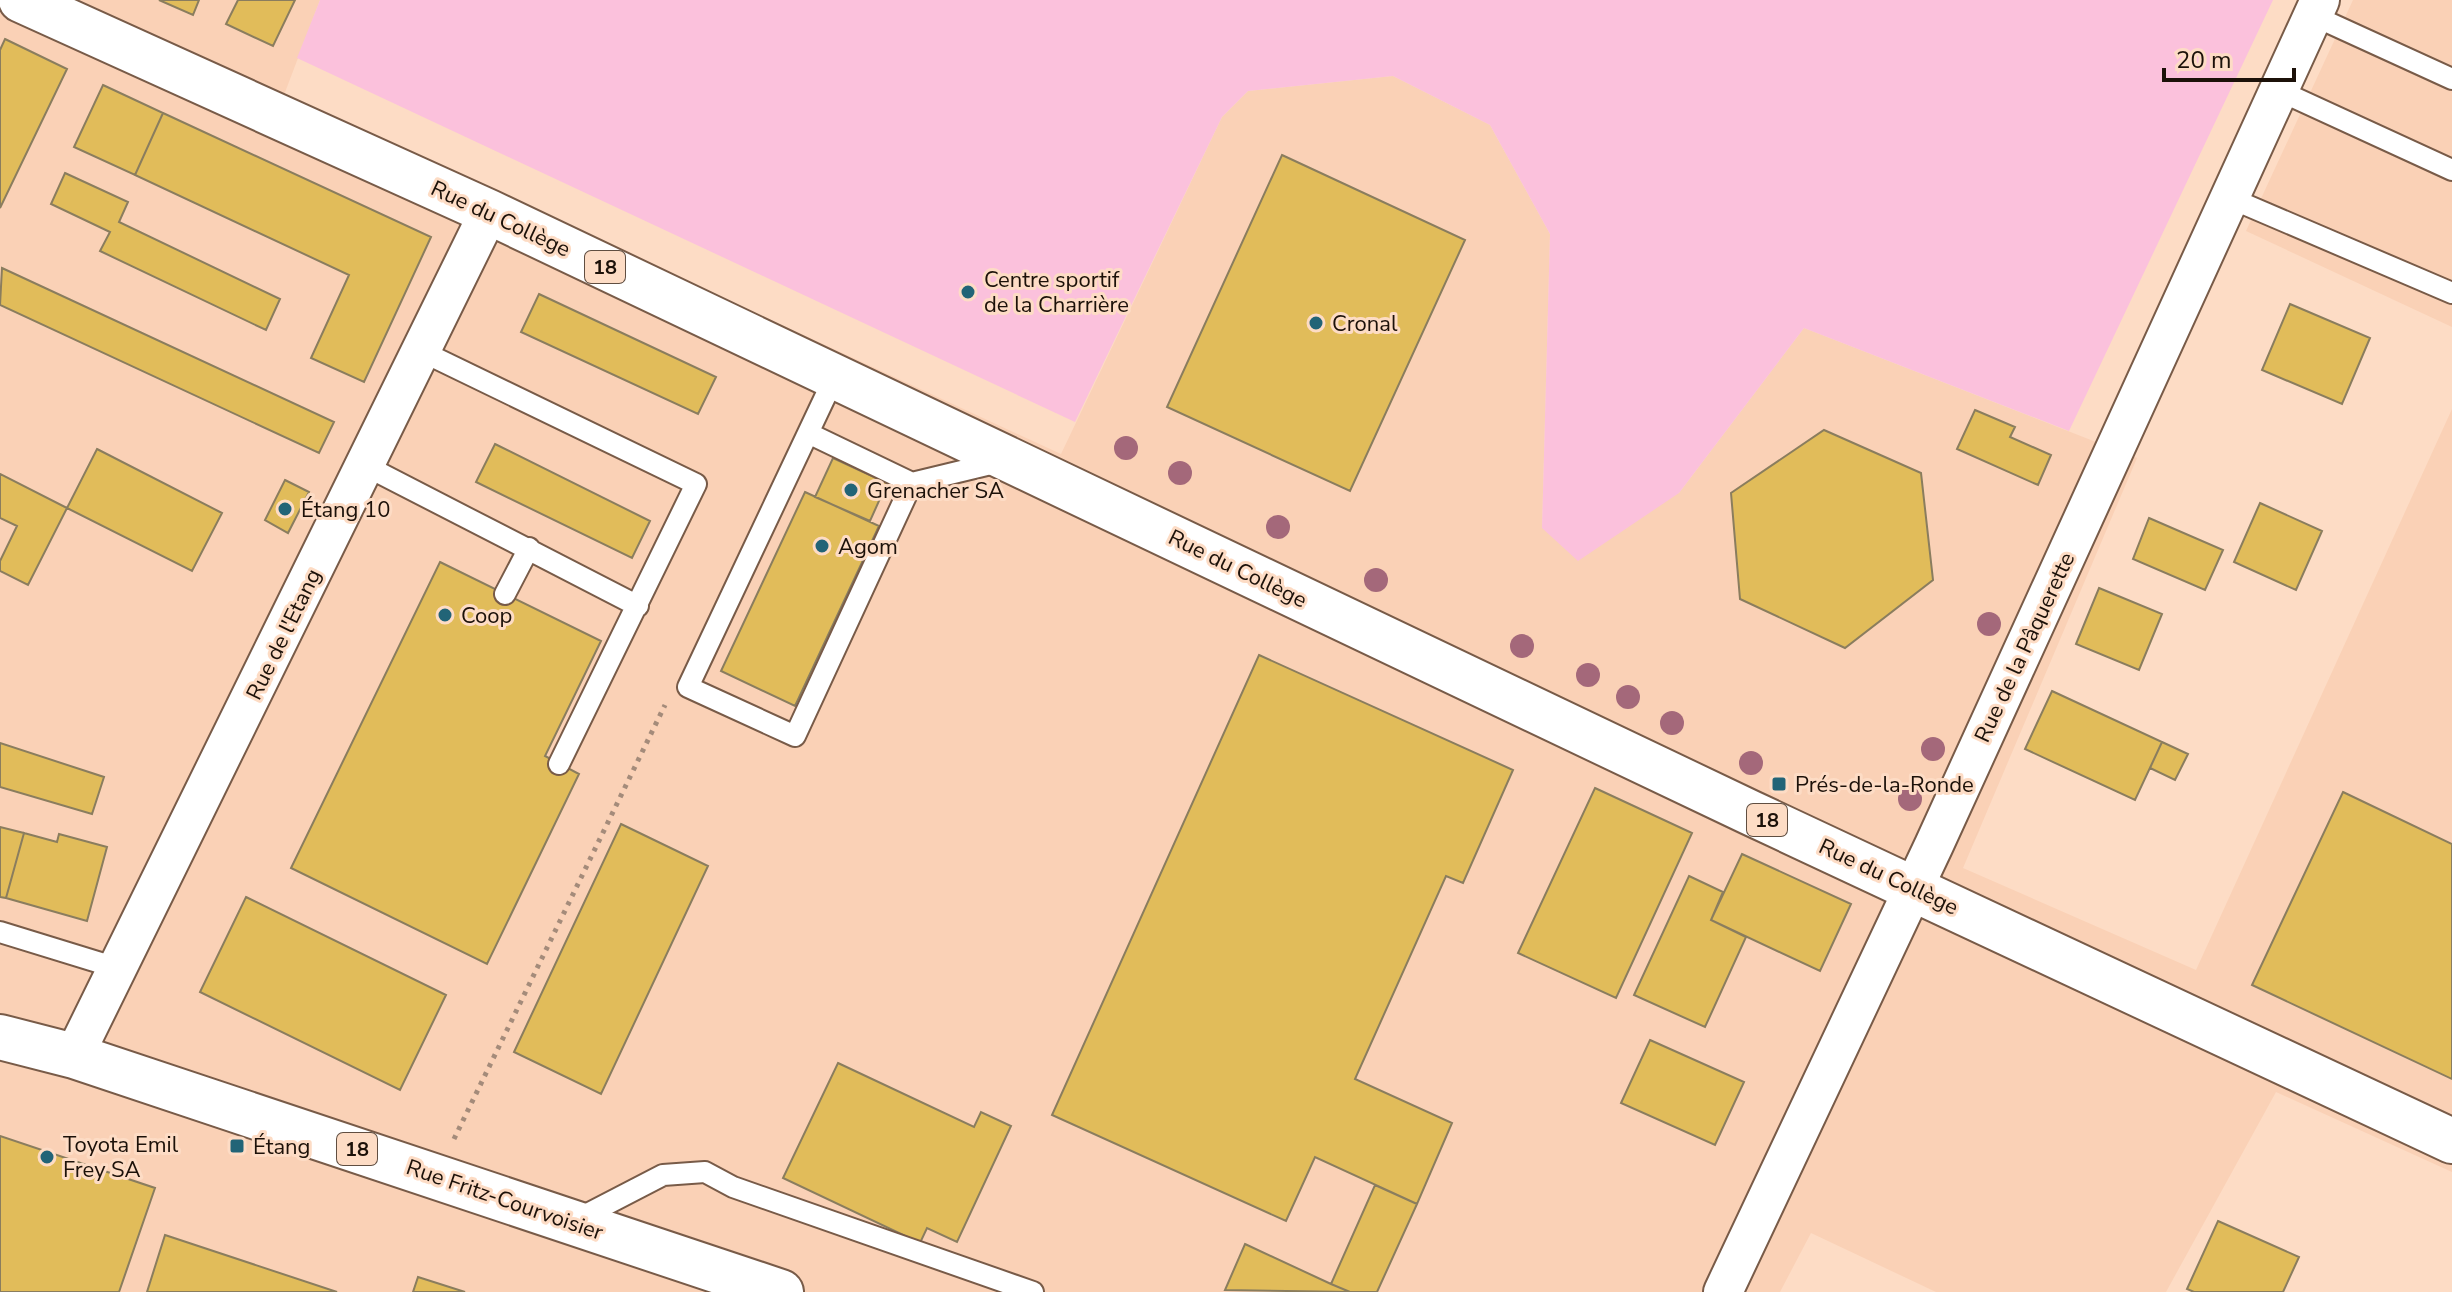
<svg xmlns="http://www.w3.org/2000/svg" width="2452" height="1292" viewBox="0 0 2452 1292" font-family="'Nunito Sans',sans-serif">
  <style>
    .built { fill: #fad1b6 }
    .green { fill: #fbc1dc }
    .building { fill: #e1bc5a; stroke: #8a7d5e; stroke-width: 2 }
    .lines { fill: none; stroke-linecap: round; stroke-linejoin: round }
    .service-casing { stroke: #785b48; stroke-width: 24 }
    .minor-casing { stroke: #785b48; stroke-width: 42 }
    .primary-casing { stroke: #785b48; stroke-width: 48 }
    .path { stroke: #a48b7a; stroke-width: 5; stroke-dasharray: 4 6; stroke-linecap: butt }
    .service { stroke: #fff; stroke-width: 20 }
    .minor { stroke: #fff; stroke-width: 38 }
    .primary { stroke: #fff; stroke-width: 44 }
    .tree { fill: #a4687a }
    .poi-dot { fill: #226477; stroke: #fddcc5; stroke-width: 3 }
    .labels { text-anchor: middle; stroke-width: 6; stroke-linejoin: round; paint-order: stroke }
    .shield { fill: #fddcc5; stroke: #604e41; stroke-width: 2 }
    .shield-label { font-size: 20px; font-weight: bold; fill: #1c1109 }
    .street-label { font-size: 22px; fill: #1c1109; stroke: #fddcc5 }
    .poi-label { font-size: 22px; fill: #1c1109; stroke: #fddcc5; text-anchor: start }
  </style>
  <rect width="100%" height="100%" fill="#fddcc5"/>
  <path class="built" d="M0 0H320L284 95 1061 454 1222 117 1248 91 1393 76 1490 125 1550 234 1542 528 1679 493 1804 328 2137 458 1963 868 2196 970 2452 409V1172L2276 1092 2166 1292H1936L1811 1233 1780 1292H0Z
    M2353 0H2452V327L2246 231Z"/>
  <path class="green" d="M320 0H2273L2069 431 1804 328 1679 493 1578 561 1542 528 1550 234 1490 125 1393 76 1248 91 1222 117 1075 422 297 58Z"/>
  <path class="building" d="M159 0H199L193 15Z
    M238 0H295L273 46 226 24Z
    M5 39 67 69 0 208V50Z
    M103 85 163 113 135 175 74 147Z
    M163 113 431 237 364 382 311 358 349 275 135 175Z
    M1282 155 1465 240 1350 491 1167 407Z
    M65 173 128 202 119 222 280 299 266 330 100 251 110 232 51 204Z
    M2 268 334 422 319 453 0 305Z
    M539 294 716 377 698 414 521 332Z
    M2290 304 2370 338 2342 404 2262 370Z
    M1975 410 2015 427 2010 437 2051 455 2038 485 1957 449Z
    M1824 430 1921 473 1933 580 1845 648 1740 599 1731 493Z
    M495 444 650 521 632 558 476 482Z
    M97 449 222 513 192 571 67 508Z
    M833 458 887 483 870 521 815 497Z
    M0 474 67 508 28 585 0 571V561L17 526 0 518Z
    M285 480 309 492 288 533 265 520Z
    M805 492 879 526 795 706 721 671Z
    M2260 503 2322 531 2296 590 2234 562Z
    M2149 518 2223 550 2205 590 2133 559Z
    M440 562 601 641 545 756 579 774 487 964 291 868Z
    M2099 588 2162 614 2139 670 2076 644Z
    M1259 655 1513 770 1463 883 1446 876 1355 1079 1452 1123 1417 1204 1315 1157 1286 1221 1052 1115Z
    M2052 691 2162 742 2135 800 2025 749Z
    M2162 742 2188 754 2175 780 2150 768Z
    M0 743 104 777 92 814 0 787Z
    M1595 788 1692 833 1616 998 1518 953Z
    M2343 792 2452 844V1079L2252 985Z
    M621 824 708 866 601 1094 514 1052Z
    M0 827 24 833 6 898 0 897Z
    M24 833 57 842 59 834 107 847 87 921 6 898Z
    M1742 854 1851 904 1820 971 1711 920Z
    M1689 876 1723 892 1711 920 1746 937 1705 1027 1634 995Z
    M246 897 446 995 400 1090 200 992Z
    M1650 1040 1744 1082 1715 1145 1621 1103Z
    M838 1063 974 1127 981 1112 1011 1126 957 1242 927 1228 920 1243 783 1178Z
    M0 1136 155 1188 119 1292H0Z
    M1375 1185 1417 1204 1377 1292H1350L1331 1284Z
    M2218 1221 2299 1257 2283 1292H2194L2187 1289Z
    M165 1235 337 1292H147Z
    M1245 1244 1331 1284 1350 1292 1225 1290Z
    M418 1277 465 1292H413Z"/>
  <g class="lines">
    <defs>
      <path id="service" d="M2312 15 2452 79
        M2278 90 2452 170
        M2230 198 2452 293
        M421 351 696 484 559 764
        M808 433 912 483 795 736 688 687 835 376
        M366 466 638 606
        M912 483 999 462
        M505 594 529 548
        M0 932 117 968
        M578 1219 663 1175 705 1172 733 1187 1033 1292"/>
      <path id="minor" d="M74 1056 489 212
        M1723 1292 1934 845 2320 0"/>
      <path id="primary" d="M21 0 489 212 1751 813 2452 1141
        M0 1037 74 1056 781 1292"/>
    </defs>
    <use href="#service" class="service-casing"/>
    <use href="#minor" class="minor-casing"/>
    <use href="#primary" class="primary-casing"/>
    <path class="path" d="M454 1139 665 705"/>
    <use href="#service" class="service"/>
    <use href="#minor" class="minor"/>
    <use href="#primary" class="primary"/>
  </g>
  <g class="tree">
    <circle cx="1126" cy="448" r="12"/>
    <circle cx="1180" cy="473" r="12"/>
    <circle cx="1278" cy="527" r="12"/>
    <circle cx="1376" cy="580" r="12"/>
    <circle cx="1989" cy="624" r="12"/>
    <circle cx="1522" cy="646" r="12"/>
    <circle cx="1588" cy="675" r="12"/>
    <circle cx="1628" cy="697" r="12"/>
    <circle cx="1672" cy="723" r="12"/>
    <circle cx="1933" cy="749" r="12"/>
    <circle cx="1751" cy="763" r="12"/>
    <circle cx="1910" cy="799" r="12"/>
  </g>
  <g class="poi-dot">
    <circle cx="968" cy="292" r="8"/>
    <circle cx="1316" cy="323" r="8"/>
    <circle cx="851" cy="490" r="8"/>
    <circle cx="285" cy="509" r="8"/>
    <circle cx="822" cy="546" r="8"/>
    <circle cx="445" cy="615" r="8"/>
    <rect x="1771" y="776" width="16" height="16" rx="4"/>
    <rect x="229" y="1138" width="16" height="16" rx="4"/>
    <circle cx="47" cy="1157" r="8"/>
  </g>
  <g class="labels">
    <g class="shield">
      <rect x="585" y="251" width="40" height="32" rx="6"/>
      <rect x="1747" y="804" width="40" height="32" rx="6"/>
      <rect x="337" y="1133" width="40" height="32" rx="6"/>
    </g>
    <g class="shield-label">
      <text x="605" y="274">18</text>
      <text x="1767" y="827">18</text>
      <text x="357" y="1156">18</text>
    </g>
    <g class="street-label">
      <text transform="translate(501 218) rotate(25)" y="8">Rue du Collège</text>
      <text transform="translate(1238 568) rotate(26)" y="8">Rue du Collège</text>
      <text transform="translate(283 634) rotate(-64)" y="8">Rue de l'Etang</text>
      <text transform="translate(2024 647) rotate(-65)" y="8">Rue de la Pâquerette</text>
      <text transform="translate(1889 876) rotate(25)" y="8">Rue du Collège</text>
      <text transform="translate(505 1199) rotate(19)" y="8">Rue Fritz-Courvoisier</text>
    </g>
    <g class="poi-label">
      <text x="984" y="287">Centre sportif<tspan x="984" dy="25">de la Charrière</tspan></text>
      <text x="1332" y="331">Cronal</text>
      <text x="867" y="498">Grenacher SA</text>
      <text x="301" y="517">Étang 10</text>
      <text x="838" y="554">Agom</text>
      <text x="461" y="623">Coop</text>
      <text x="1795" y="792">Prés-de-la-Ronde</text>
      <text x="63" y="1152">Toyota Emil<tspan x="63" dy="25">Frey SA</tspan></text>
      <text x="253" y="1154">Étang</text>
    </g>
  </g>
  <path d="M2164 68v12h130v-12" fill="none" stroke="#1c1109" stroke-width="4"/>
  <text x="2176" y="68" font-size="24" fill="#1c1109" stroke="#fddcc5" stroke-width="6" paint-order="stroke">20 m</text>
</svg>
